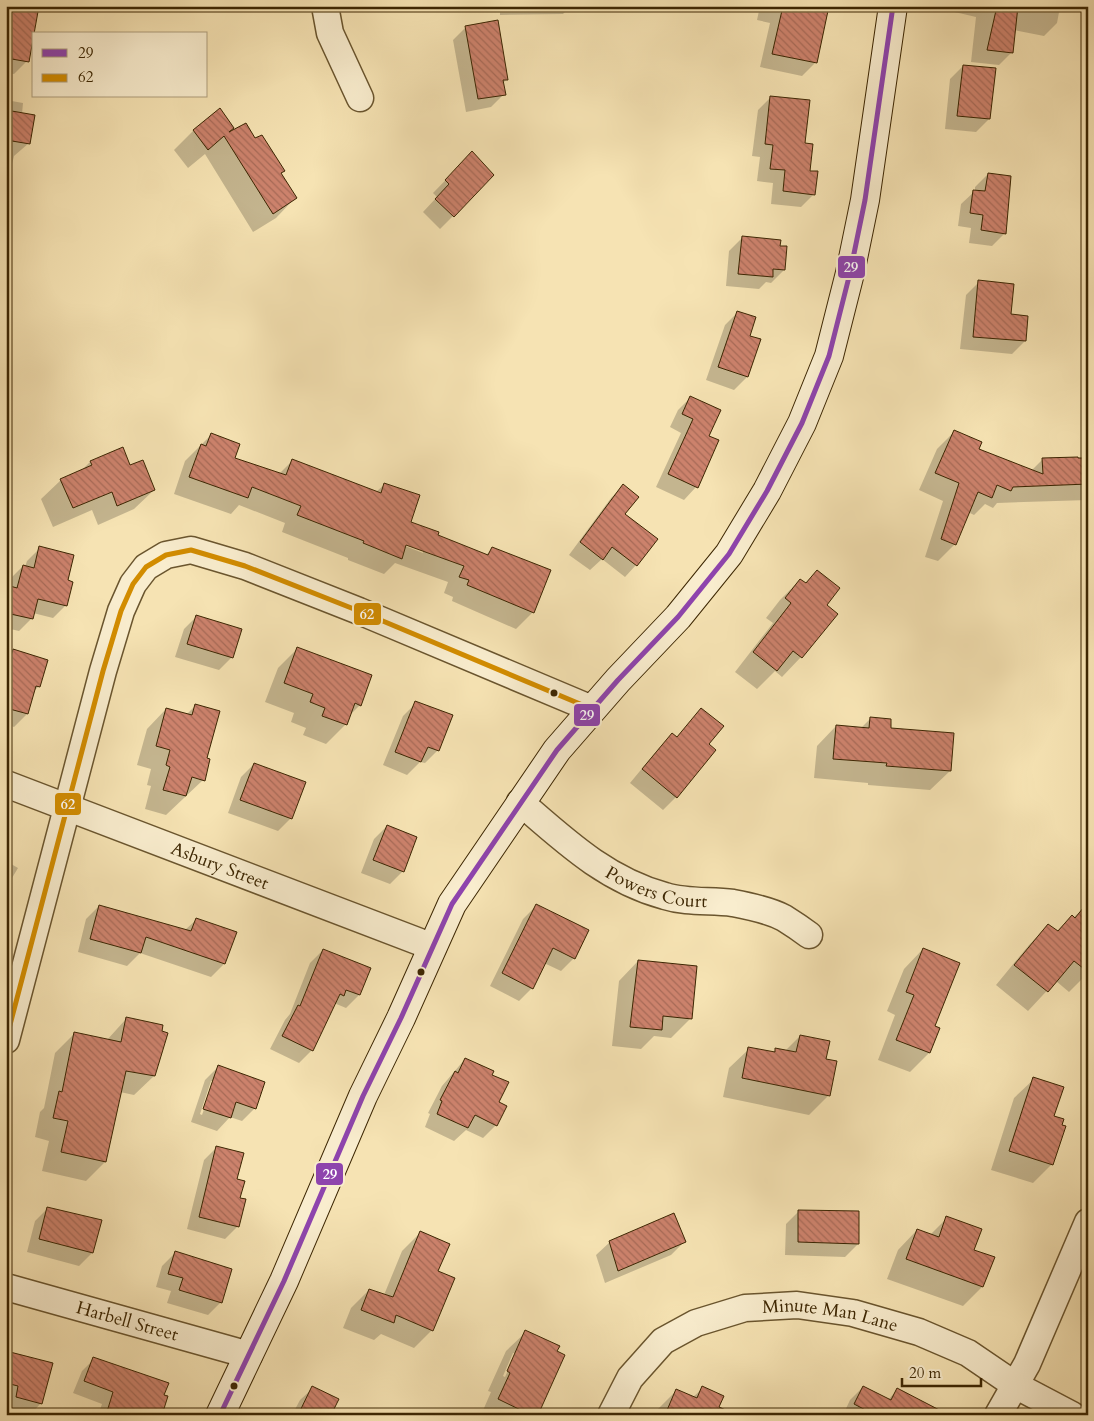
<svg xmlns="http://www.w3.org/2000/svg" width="1094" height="1421" viewBox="0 0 1094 1421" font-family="Cardo,serif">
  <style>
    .shadow { fill: #0003; fill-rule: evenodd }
    .building { fill: url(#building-back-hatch); stroke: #3c2602 }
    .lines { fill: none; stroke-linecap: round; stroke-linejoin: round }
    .street-casing { stroke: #6a552e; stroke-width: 29 }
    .secondary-casing { stroke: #3c2602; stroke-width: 30 }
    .street { stroke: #f9edce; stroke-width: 26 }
    .secondary { stroke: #f9edce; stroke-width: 28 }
    .bus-1-casing { stroke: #f9edce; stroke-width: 9 }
    .bus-2-casing { stroke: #f9edce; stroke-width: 9 }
    .bus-1 { stroke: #8e44ad; stroke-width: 5 }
    .bus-2 { stroke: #d28c00; stroke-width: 5 }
    .bus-dot { fill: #3c2602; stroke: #f9edce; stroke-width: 2 }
    .labels { text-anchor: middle; stroke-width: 5; stroke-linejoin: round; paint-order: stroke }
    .street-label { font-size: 18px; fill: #3c2602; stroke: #f9edce }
    .line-badge { stroke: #f9edce; stroke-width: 2 }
    .badge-label { font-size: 14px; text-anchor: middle; font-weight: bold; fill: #fff }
  </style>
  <defs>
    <pattern id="building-back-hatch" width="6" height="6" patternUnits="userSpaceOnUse" patternTransform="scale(1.25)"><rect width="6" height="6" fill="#cc826c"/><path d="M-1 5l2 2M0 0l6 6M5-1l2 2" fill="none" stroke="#a76a57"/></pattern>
  </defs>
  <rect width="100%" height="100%" fill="#f6e3b3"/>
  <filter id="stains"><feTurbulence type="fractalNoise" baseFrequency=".004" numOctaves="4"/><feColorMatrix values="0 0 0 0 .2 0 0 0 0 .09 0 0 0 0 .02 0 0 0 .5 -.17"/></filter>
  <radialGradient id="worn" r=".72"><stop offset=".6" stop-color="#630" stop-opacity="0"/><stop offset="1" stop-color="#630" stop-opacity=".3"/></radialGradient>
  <path class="shadow" d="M6 6 27 61 14 74 6 73Z
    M171 6H181L176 11Z
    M500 6H571L563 14 500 15Z
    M760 6H828L815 63 802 76 760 67 770 23 757 20Z
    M947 6H1064L1060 7 1057 23 1044 36 1014 30 1012 52 999 65 971 62 976 17 946 10Z
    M466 27 507 79 503 83 504 94 491 107 466 112 453 40Z
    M963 66 989 119 976 132 945 129 950 79Z
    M771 97 808 172 814 194 801 207 771 204 773 183 757 181 760 157 752 156 758 110Z
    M6 100 23 103 22 114 29 143 14 156 11 168 6 173Z
    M194 130 255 140 283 171 280 174 295 198 276 218 253 232 205 154 188 168 174 150Z
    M472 153 453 216 440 229 423 212 437 197 433 193Z
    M988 174 1005 233 992 246 969 243 971 228 958 226 961 204 975 191V187Z
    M742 238 784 270 771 283 766 282 759 289 726 286 729 251Z
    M979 282 1010 316 1027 317 1025 341 1012 354 960 349 966 295Z
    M738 312 748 337 759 340 747 377 734 390 706 380 725 325Z
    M691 397 707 436 696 487 684 500 656 487 681 433 670 427 678 410Z
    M954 432 978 450 1031 471 1042 460 1088 459V500L997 503 993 508 985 504 974 515 968 512 955 544 938 561 925 557 943 501 919 490 937 449Z
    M211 435 234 458 279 474 293 460 376 492 385 484 409 523 437 536 486 555 492 549 533 612 516 629 452 601 453 597 444 593 448 582 395 563 384 574 348 560V558L282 532 285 523 239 505 231 514 174 494 185 461ZM401 542 423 550V553L400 544Z
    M122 449 130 467 154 490 134 509 98 525 92 510 53 527 41 499 61 480 82 470 90 462Z
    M623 486V514L636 565 625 577 602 559 590 570 569 555 611 498Z
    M40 548 67 581 66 605 53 618 33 613 32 618 19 631 6 628V591L10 579 23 566 25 567 27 561Z
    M817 572 825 606 801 657 782 677 775 671 757 689 735 672 773 623 766 618 780 600 800 580 804 584Z
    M197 616 232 657 219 670 175 657 184 629Z
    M297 649 360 705 349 716 346 724 326 744 303 735 306 728 291 722 294 713 265 702 278 668Z
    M14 651 39 686 33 692 27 714 14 727 6 724V658Z
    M416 703 438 750 425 763 420 762 407 775 383 765 403 716Z
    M195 706 205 759 203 780 166 815 145 809 151 786 147 785 151 769 137 765 147 729 166 709 186 715Z
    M701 710 676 797 663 810 630 783 659 748 672 735 676 738Z
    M870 719 889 729 950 771 930 790 868 785V783L814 778 817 746 836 726 861 728Z
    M254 764 291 818 278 831 228 813 241 777Z
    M387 826 403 871 390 884 361 873 374 839Z
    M6 861 18 868 6 888Z
    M1088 904V973L1069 992 1056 981 1028 1011 996 985 1029 945 1048 925 1056 932 1072 916 1073 918Z
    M99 906 185 930 196 920 235 933 224 964 211 977 140 953 127 966 78 952 86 919Z
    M536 906 574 958 561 971 544 963 532 988 519 1001 490 986 523 919Z
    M923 949 933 1026 939 1029 929 1053 910 1072 878 1060 895 1015 887 1011 904 969Z
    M323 950 369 968 359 995 346 1008 334 1003 312 1050 299 1063 270 1049 285 1020 290 1014 310 963Z
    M638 961 691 1018 671 1038 654 1036 641 1049 612 1046 619 981Z
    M126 1019 167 1034 154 1076 134 1095 120 1092 105 1162 86 1181 42 1171 49 1141 35 1137 40 1112 44 1108 55 1053 74 1034 107 1040Z
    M800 1036 825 1060 829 1095 809 1115 723 1097 729 1068 749 1049 772 1053 776 1049 785 1051Z
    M465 1059 491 1076 498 1103 496 1125 483 1138 466 1130 454 1141 425 1127 430 1114 428 1113 442 1086Z
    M218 1067 255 1108 242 1121 230 1117 217 1131 191 1122 205 1080ZM211 1081H214L202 1115 200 1114Z
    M1034 1079 1052 1164 1033 1183 991 1170 1014 1098Z
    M217 1147 236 1180 239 1199 238 1226 225 1239 187 1229 204 1160Z
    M48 1208 92 1253 79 1266 27 1252 35 1221Z
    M799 1211 858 1244 845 1257 785 1255 786 1224Z
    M947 1218 973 1251 982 1287 963 1306 887 1279 898 1250 917 1230 930 1235Z
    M420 1233 437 1271 432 1330 414 1348 381 1334 374 1340 343 1328 351 1308 369 1290 384 1295 402 1251Z
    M610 1242H684L671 1255 605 1283 596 1255Z
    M175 1253 221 1302 208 1315 167 1303 171 1291 156 1287 162 1266Z
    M526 1332 536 1415H481L491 1392 488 1391 506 1351ZM513 1353H516L505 1377 503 1376Z
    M6 1352 52 1364 41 1403 30 1415H22L6 1411Z
    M94 1359 163 1396 161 1415H98L102 1404 73 1393 82 1371Z
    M863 1387 888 1400 897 1390 937 1415H843L850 1400Z
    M313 1388 330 1415H292L300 1400Z
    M703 1388 718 1406 738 1415H655L657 1410 677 1390 693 1397Z"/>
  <path class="building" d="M6 6H39L29 62 6 58Z
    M783 6H829L817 63 772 54Z
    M997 6H1018L1013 53 987 50Z
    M498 20 508 80H503L506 95 478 99 465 26Z
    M963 65 996 68 990 119 957 116Z
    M770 96 810 100 805 143 813 144 810 171H818L815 195 783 191 785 170 770 169 773 145 765 144Z
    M220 108 234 128 229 132 246 123 255 138 262 135 285 171 281 173 297 198 273 214 224 136 208 150 193 130Z
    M6 110 35 115 30 144 6 140Z
    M472 151 494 175 454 217 435 199 449 184 445 180Z
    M988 173 1011 176 1006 234 981 230 983 215 970 213 973 190 985 191Z
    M742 236 781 240 780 246H787L785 270 773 269V277L738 274Z
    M978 280 1014 284 1011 314 1028 316 1026 341 973 337Z
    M737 311 756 317 750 336 761 339 748 377 718 367Z
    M690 396 721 410 709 436 719 440 698 488 668 474 693 419 682 414Z
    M954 430 982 442 979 449 1043 474 1042 458 1078 457V458H1088V484L1013 487 1011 491 997 485 992 498 978 492 956 545 941 539 959 483 935 473Z
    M211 433 240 444 235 458 286 475 292 459 381 493 384 483 420 495 411 522 439 532 438 535 488 555 492 547 551 570 534 613 467 585 469 580 459 577 464 566 406 545 402 559 363 543 364 541 297 515 301 506 252 487 248 498 189 477 201 444 206 446Z
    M123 447 130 465 143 460 155 490 117 506 112 492 73 508 60 479 92 465 90 461Z
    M623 484 639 497 625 514 658 539 637 566 612 547 603 560 580 542Z
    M39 546 74 555 68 580 73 582 67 606 38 599 33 619 6 613V599L10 586 17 588 23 565 34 568Z
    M817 570 840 588 827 605 838 614 802 658 793 651 777 671 753 652 791 603 785 598 800 579 806 583Z
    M196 615 242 629 233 658 187 644Z
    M297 647 372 675 361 706 355 703 347 725 322 716 325 708 310 702 313 694 284 683Z
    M13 649 48 660 40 687 36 686 28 714 6 708V673Z
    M415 701 453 715 439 751 428 747 421 762 395 752Z
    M195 704 220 711 207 758 210 759 205 781 192 777 186 796 163 790 170 767 166 765 170 750 156 746 166 708 192 715Z
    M701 708 724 726 709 744 716 750 677 798 642 769 672 733 677 737Z
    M870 717 891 719V728L954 733 951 771 886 766 887 763 833 759 836 725 869 728Z
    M254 763 306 782 292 819 240 800Z
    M387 825 417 837 404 872 373 860Z
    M1088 902V972L1074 961 1048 992 1014 965 1048 924 1058 931 1072 915 1075 918Z
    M536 904 589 930 575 959 553 948 533 989 502 973Z
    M99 905 191 931 196 918 237 932 225 964 146 937 141 953 90 939Z
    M923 948 960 963 935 1026 940 1028 930 1053 896 1040 914 995 906 992Z
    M323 949 371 968 360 995 346 990 344 996 340 994 313 1051 282 1036 298 1005 300 1006Z
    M638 960 697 966 692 1019 663 1016 662 1030 630 1027Z
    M126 1017 163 1025 162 1031 168 1033 155 1076 126 1071 106 1162 61 1152 68 1121 53 1118 59 1091 62 1092 74 1032 121 1042Z
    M800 1035 830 1041 826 1059 837 1061 830 1096 742 1078 748 1047 775 1052V1048L796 1052Z
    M465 1058 494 1071 492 1075 509 1082 499 1102 507 1106 497 1126 475 1115 468 1128 437 1114 442 1101 440 1100 455 1071 458 1073Z
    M218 1065 265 1082 256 1109 236 1102 231 1118 203 1109Z
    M1033 1077 1064 1087 1054 1116 1064 1119 1062 1125 1066 1126 1053 1165 1009 1151Z
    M216 1146 244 1153 237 1179 245 1181 240 1198 246 1199 239 1227 199 1217Z
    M47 1207 102 1220 93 1253 39 1239Z
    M798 1210 859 1211V1244L798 1242Z
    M674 1213 686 1242 618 1271 609 1241Z
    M946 1216 982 1229 974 1250 995 1257 983 1287 906 1259 917 1229 939 1237Z
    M420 1231 450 1244 438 1271 455 1278 433 1331 396 1315 394 1323 361 1310 369 1289 393 1297Z
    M175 1251 232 1269 222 1303 179 1290 183 1278 168 1274Z
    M525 1330 560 1346 557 1351 565 1355 538 1415H531L498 1399 510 1373 507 1371Z
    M10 1352 53 1363 42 1404 16 1397 18 1386 6 1383V1367Z
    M93 1357 169 1383 164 1395 168 1396 162 1415H106L113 1392 84 1381Z
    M312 1386 339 1399 331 1415H298Z
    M702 1386 724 1396 719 1407 736 1415H665L676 1389 697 1398Z
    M863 1386 891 1400 897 1388 949 1415H875L854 1404Z"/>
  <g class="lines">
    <defs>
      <g id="street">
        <path d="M325 6 330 33 360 98"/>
        <path id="s1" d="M6 784 433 947"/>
        <path id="s2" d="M520 802C565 841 606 880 665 896 687 903 710 900 733 903 749 906 769 910 784 918 792 923 801 929 809 935"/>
        <path d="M6 1040 103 671 121 611 133 584 146 567 166 555 191 550 245 566 359 611 592 709"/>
        <path id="s3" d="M6 1287 249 1355"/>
        <path id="s4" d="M611 1415 630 1378 663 1341 696 1323 745 1308 797 1305 853 1313 919 1332 968 1353 1015 1385 1072 1415"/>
        <path d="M998 1415 1027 1364 1088 1222"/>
      </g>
      <path id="secondary" d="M220 1415 284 1281 363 1096 401 1018 452 904 557 750 618 680 678 617 729 554 767 491 802 423 829 356 850 273 865 200 893 6"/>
    </defs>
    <use href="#street" class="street-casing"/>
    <use href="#secondary" class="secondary-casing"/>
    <use href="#street" class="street"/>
    <use href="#secondary" class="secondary"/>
    <defs>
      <path id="bus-1" d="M220 1415 284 1281 363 1096 401 1018 452 904 557 750 618 680 678 617 729 554 767 491 802 423 829 356 850 273 865 200 893 6"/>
      <path id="bus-2" d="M6 1040 103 671 121 611 133 584 146 567 166 555 191 550 245 566 359 611 592 709"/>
    </defs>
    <use href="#bus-1" class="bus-1-casing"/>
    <use href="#bus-2" class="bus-2-casing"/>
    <use href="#bus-1" class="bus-1"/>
    <use href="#bus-2" class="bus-2"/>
  </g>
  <g class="bus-dot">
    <circle cx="554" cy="693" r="4.5"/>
    <circle cx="421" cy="972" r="4.5"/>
    <circle cx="234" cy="1386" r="4.5"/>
  </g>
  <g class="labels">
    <g class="street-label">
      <text dy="6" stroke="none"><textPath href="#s1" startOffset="229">Asbury Street</textPath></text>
      <text dy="6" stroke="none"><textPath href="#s2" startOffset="164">Powers Court</textPath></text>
      <text dy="6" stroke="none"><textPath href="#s4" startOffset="266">Minute Man Lane</textPath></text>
      <text dy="6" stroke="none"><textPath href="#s3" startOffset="126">Harbell Street</textPath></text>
    </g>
  </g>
  <g class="line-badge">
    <rect x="837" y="255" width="29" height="24" rx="5" fill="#8e44ad"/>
    <rect x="353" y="602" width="29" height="24" rx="5" fill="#d28c00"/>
    <rect x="573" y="703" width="28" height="24" rx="5" fill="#8e44ad"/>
    <rect x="54" y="792" width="28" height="24" rx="5" fill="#d28c00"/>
    <rect x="315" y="1162" width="29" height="24" rx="5" fill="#8e44ad"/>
  </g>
  <g class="badge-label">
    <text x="851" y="272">29</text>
    <text x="367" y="619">62</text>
    <text x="587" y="720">29</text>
    <text x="68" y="809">62</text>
    <text x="330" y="1179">29</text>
  </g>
  <rect width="1094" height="1421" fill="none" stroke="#f6e3b3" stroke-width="25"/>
  <rect x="8" y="8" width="1079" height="1406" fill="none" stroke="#3c2602" stroke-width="2.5"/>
  <rect x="12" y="12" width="1069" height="1396" fill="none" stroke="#3c2602"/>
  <rect x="32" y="32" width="175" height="65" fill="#f9edce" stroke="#ad9d7c"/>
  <rect x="42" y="49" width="25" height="8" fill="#8e44ad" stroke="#ad9d7c"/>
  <text x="78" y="58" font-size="15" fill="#3c2602">29</text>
  <rect x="42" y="74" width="25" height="8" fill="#d28c00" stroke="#ad9d7c"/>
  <text x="78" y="82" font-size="15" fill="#3c2602">62</text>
  <path d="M902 1378v8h79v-8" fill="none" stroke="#3c2602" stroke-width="2.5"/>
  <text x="909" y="1378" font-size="15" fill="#3c2602" stroke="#f9edce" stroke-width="4" paint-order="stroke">20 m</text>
  <rect width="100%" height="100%" filter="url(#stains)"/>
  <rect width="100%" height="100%" fill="url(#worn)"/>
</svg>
